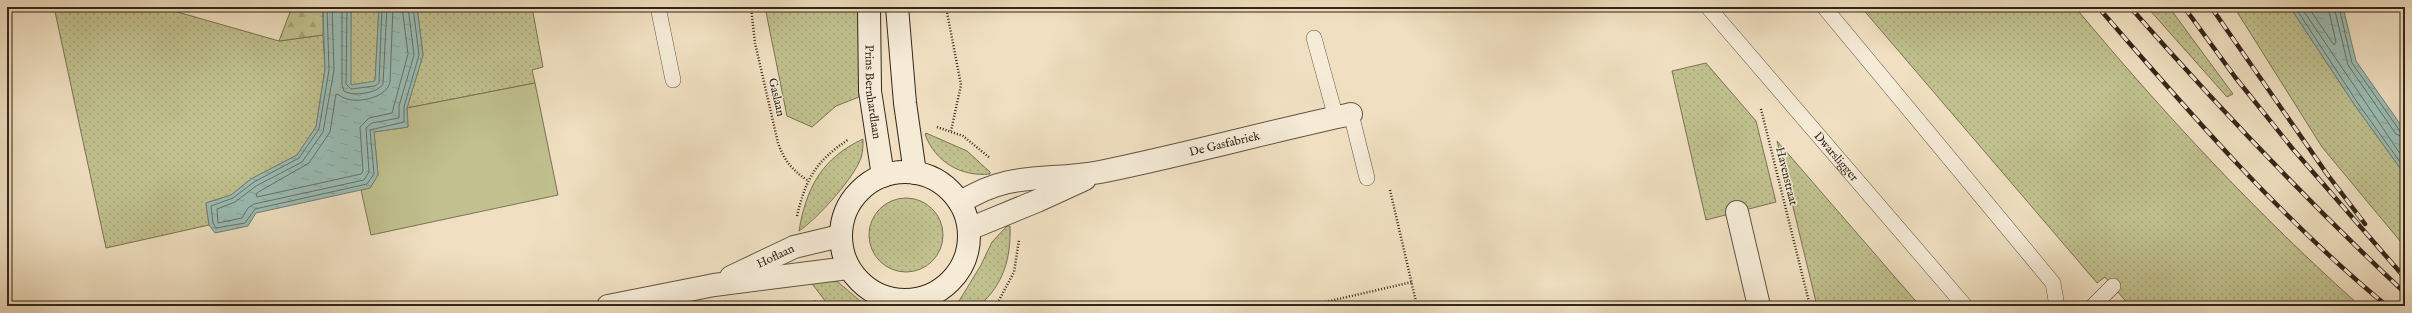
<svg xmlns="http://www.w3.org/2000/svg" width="2412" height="313" viewBox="0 0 2412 313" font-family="'IM FELL English',serif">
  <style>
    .grass { fill: url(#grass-dots); stroke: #7a7354 }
    .forest { fill: url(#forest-firs); stroke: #7a7354 }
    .green { fill: #c0c18e; stroke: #7a7354 }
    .water { fill: url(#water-ripples); stroke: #718077 }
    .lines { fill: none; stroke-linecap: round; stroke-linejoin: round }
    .shore { stroke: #667167; stroke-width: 1 }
    .service-casing { stroke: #625443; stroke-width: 16 }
    .minor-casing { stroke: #625443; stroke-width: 24 }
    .secondary-casing { stroke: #332519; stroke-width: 24 }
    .path { stroke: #332519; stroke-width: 2.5; stroke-dasharray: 1 2; stroke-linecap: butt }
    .service { stroke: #f5ebd7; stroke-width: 15 }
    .minor { stroke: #f5ebd7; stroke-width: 22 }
    .secondary { stroke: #f5ebd7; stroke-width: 22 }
    .rail-casing { stroke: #332519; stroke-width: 4.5 }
    .rail { stroke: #f5ebd7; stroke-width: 3; stroke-dasharray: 9; stroke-linecap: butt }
    .labels { text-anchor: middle; stroke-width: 3; stroke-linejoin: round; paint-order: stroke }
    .street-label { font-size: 12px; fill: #332519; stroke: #f5ebd7 }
  </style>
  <defs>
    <pattern id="grass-dots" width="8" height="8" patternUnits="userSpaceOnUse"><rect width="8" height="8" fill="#c0c18e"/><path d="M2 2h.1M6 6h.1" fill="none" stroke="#a5a67a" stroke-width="1.8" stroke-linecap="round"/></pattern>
    <pattern id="forest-firs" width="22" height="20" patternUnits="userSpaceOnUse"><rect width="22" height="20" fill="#c0c18e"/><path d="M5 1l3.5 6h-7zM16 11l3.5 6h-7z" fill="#a5a67a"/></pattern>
    <pattern id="water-ripples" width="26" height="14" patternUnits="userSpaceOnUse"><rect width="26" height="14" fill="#9abdb5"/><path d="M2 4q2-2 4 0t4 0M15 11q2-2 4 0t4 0" fill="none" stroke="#85a29b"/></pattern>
  </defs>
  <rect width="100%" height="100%" fill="#f0e0c1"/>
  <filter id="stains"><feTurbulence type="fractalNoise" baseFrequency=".005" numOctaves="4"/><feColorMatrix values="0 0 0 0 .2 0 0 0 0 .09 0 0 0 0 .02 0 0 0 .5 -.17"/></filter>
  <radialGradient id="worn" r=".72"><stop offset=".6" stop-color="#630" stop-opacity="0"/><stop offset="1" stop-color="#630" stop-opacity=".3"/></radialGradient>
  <path class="grass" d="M54 7H160L279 41 323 35 325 69 316 127 297 155 251 179 231 195 206 203 209 225 106 248Z
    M351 7H379L375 82 350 85Z
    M417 7H532L543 67 532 70 535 83 407 108 423 55Z
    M765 7H860L859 97 836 106 812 127 787 116Z
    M1861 7H2075C2163 113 2257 214 2360 306H2130L2105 277 2097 283Z
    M2147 7H2169L2233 94 2227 97Z
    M2234 7H2290L2354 104 2405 175V247L2322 147Z
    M1706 63 1756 121 1776 202 1706 220 1672 71Z
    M926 133 967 151 990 172V174C961 177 935 162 925 134Z
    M863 139C863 145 863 152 861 158 854 178 817 219 799 231 806 188 822 158 863 139Z
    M1777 141 1920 306H1817Z
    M869 235a37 37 0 1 1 74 0a37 37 0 1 1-74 0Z
    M1007 226H1010C1011 258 1004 284 979 306H956L981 265 992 242Z
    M829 279 838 282 866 306H829L810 281Z"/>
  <path class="forest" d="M292 7H323V35L279 41Z"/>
  <path class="green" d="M535 83 558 195 371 235 361 190 370 188 378 175 374 132 408 127 407 108Z"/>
  <path class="water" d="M323 7H351V85L375 81 379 7H417L423 55 407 108 408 127 374 132 378 175 370 188 256 213 248 226 215 233 209 225 206 203 231 195 251 179 297 155 316 127 325 69Z
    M2290 7H2343L2356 61 2405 131V175L2354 104Z"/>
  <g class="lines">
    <path class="shore" d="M327 7 329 70 319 129 299 158 254 182 233 198 211 206 213 223 216 228 245 223 255 209 367 184 374 174 370 130 404 122V107L419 55 413 7
      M332 7 334 70 323 132 302 162 256 186 235 202 217 209 218 223 242 218 248 208 254 204 364 180 369 172 366 128 372 123 399 118V106L414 55 408 7
      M342 7V85L344 91C353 97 378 93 383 84L387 7
      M347 7 346 84 351 89 375 86 379 83 382 7
      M393 7 390 82C387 97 361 103 347 99 343 98 340 95 336 94L330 132 309 163 260 191 256 194 257 197 361 174 363 171 360 127 369 118 392 113 408 54 402 7
      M2295 7 2357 102 2405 169
      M2301 7 2405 161
      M2308 7 2334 45 2336 42 2328 7
      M2334 7 2348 65 2396 134 2405 138
      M2339 7 2352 63 2400 131 2405 133"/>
    <defs>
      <g id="service">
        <path d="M658 7 673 80"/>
        <path id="s1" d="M1708 7 1965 306"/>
        <path d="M1824 7 2053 283 2057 306"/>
        <path d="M1314 38 1336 118"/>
        <path d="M1351 114 1367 178"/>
        <path d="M2093 306 2113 286"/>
      </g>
      <g id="minor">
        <path id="s2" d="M960 203C1009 170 1047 182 1100 172 1184 155 1267 132 1351 114"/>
        <path d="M1737 212 1759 306"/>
        <path d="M969 229 1037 201 1085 179"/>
        <path id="s3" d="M731 277 794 247 840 236"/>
        <path d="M608 306 714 285 848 268"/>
      </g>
      <g id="secondary">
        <path id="s4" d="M869 7 870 91 883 176"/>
        <path d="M897 7 905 103 915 173"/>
        <circle cx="905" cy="236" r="64"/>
      </g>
    </defs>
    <use href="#service" class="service-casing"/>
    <use href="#minor" class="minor-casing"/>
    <use href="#secondary" class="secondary-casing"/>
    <path class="path" d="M751 7 755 43 778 143C784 160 792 170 807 180
      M946 7 961 85 951 131
      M1761 109 1810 306
      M937 127 963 136 990 158
      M1390 190 1417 306
      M797 216C806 178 816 161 849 139
      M814 301 818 306
      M996 306 1014 272 1019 240
      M1308 306 1412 282"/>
    <use href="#service" class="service"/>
    <use href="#minor" class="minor"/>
    <use href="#secondary" class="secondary"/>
    <defs>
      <path id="rail" d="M2098 7C2189 112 2280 218 2387 306
        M2130 7C2218 107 2308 202 2405 293
        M2184 7 2235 77 2292 148 2405 278
        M2211 7 2327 174 2365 224"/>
    </defs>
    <use href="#rail" class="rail-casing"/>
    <use href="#rail" class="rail"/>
  </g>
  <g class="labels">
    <g class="street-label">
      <text dy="4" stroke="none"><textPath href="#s4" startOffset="85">Prins Bernhardlaan</textPath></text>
      <text transform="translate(777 97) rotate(77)" y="4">Gaslaan</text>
      <text dy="4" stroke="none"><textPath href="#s2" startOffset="273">De Gasfabriek</textPath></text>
      <text dy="4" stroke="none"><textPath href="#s1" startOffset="197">Dwarsligger</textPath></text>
      <text transform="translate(1787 176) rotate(76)" y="4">Havenstraat</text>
      <text dy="4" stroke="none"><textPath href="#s3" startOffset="49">Hoflaan</textPath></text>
    </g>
  </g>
  <rect width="2412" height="313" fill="none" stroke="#f0e0c1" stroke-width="24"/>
  <rect x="8" y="8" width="2396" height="297" fill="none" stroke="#332519" stroke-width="2"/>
  <rect x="12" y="12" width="2388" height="289" fill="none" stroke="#332519"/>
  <rect width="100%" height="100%" filter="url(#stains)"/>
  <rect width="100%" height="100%" fill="url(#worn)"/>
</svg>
